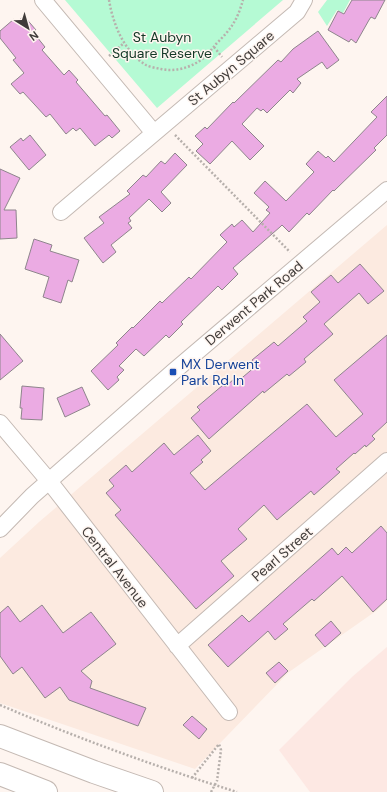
<svg xmlns="http://www.w3.org/2000/svg" width="387" height="792" viewBox="0 0 387 792" font-family="'DM Sans',sans-serif">
  <style>
    .built { fill: #fceae0 }
    .industrial { fill: #fde8e3 }
    .green { fill: #b5fad4 }
    .building { fill: #ebabe3; stroke: #8e858c }
    .lines { fill: none; stroke-linecap: round; stroke-linejoin: round }
    .minor-casing { stroke: #c4b9b3; stroke-width: 18 }
    .highway-casing { stroke: #c4b9b3; stroke-width: 24 }
    .path { stroke: #b7b0ac; stroke-width: 2.5; stroke-dasharray: 2 2; stroke-linecap: butt }
    .minor { stroke: #fff; stroke-width: 16 }
    .highway { stroke: #fff; stroke-width: 22 }
    .path-bridge { stroke: #b7b0ac; stroke-width: 2.5; stroke-dasharray: 2 2; stroke-linecap: butt }
    .transit-dot { fill: #1a4fb4; stroke: #fef5f0; stroke-width: 1.5 }
    .labels { text-anchor: middle; stroke-width: 3; stroke-linejoin: round; paint-order: stroke }
    .park-label { font-size: 14px; fill: #133826; stroke: #fef5f0 }
    .street-label { font-size: 14px; fill: #403c3a; stroke: #fef5f0 }
    .transit-label { font-size: 14px; fill: #164399; stroke: #fef5f0; text-anchor: start }
  </style>
  <rect width="100%" height="100%" fill="#fef5f0"/>
  <path class="built" d="M387 225V601L376 611 289 672 195 769 0 703V558L39 522Z"/>
  <path class="industrial" d="M387 647V792H310L279 750 352 677Z"/>
  <path class="green" d="M65 0H283L157 108Z
    M327 0H350L343 13 337 10 327 26 318 12Z"/>
  <path class="building" d="M352 0H385L375 19 371 17 369 20 356 43 351 39 349 42 328 30 338 11 344 14Z
    M24 16 36 30 33 32 45 47 42 50 64 75 69 70 78 80 76 82 105 116 107 115 120 131 112 138 109 135 95 146 80 128 76 131 73 128 66 134 50 114 46 117 23 92 20 94 11 84 24 73 13 60 16 58 0 38V31L14 19 17 22Z
    M318 31 339 60 327 69 322 62 297 79 301 83 293 93 290 90 267 113 263 109 261 111 257 108 242 124 264 146 250 160 232 141 210 164 196 151 203 144 195 136 205 127 207 129 233 102 234 103 278 60 281 62 293 49Z
    M387 96V135L374 148 376 150 334 191 333 190 309 215 307 213 289 232 282 225 280 227 233 268 238 274 222 290 218 286 181 322 183 324 169 338 166 335 144 356 136 349 119 366 124 370 117 377 119 380 108 390 91 371 118 345 116 343 132 327 133 328 160 301 162 303 189 277 191 279 227 242 220 235 232 224 234 227 242 220 253 232 270 213 266 210 269 207 254 193 265 181 286 201 314 172 306 164 318 151 326 158 328 156 334 162 377 117 371 112Z
    M30 135 46 155 29 170 10 147 21 138 23 141Z
    M175 153 187 165 161 192 171 203 162 212 149 199 129 218 131 221 128 223 132 228 111 245 116 252 103 263 84 238 104 223 99 217 130 194 127 191 143 175 146 177 161 161 165 164Z
    M0 169 20 178 4 210H16L17 238 0 239Z
    M34 239 52 245 50 251 79 260 72 282 68 280 61 303 43 297 49 277 25 269Z
    M360 264 384 291 368 304 359 293 324 324 333 334 304 359 306 362 289 376 287 374 264 393 263 391 209 439 191 418 200 410 197 407 223 385 225 387 234 379 237 382 256 366 252 360 274 342 278 346 307 321 303 317 320 302 311 292 331 275 338 283Z
    M0 334 23 361 0 380Z
    M387 335V422L372 436 375 439 366 447 365 445 355 454 354 453 336 469 340 472 314 495 311 491 277 520 264 505 238 529 247 539 221 561 234 576 196 609 115 515 121 510 106 493 114 486 109 480 126 465 132 472 164 443 174 455 198 435 211 451 201 460 203 462 190 473 205 490 307 404 336 437 363 414 334 380Z
    M22 386 44 388 42 420 21 419 22 408H20Z
    M82 387 90 405 65 417 57 398Z
    M381 526 387 533V599L373 612 342 576 314 601 312 599 283 624 288 629 275 640 268 631 228 667 208 645 242 615 249 622 332 548 338 555 346 547 352 553Z
    M42 605 63 633 91 612 116 644 81 671 92 681 90 688 146 708 138 726 69 700 60 687 45 698 22 667 13 674 0 656V613L8 606 20 622Z
    M331 621 341 633 325 647 315 635Z
    M279 662 288 671 275 683 266 673Z
    M192 716 207 729 199 739 183 725Z"/>
  <g class="lines">
    <defs>
      <path id="minor" d="M43 0 154 133
        M61 212 297 12 304 0
        M0 423 49 481 229 712
        M0 529 32 496 173 372 387 190
        M177 646 387 461"/>
      <path id="highway" d="M0 736 94 772 152 792
        M0 774 46 792"/>
    </defs>
    <use href="#minor" class="minor-casing"/>
    <use href="#highway" class="highway-casing"/>
    <path class="path" d="M109 0C113 24 124 52 146 65 150 67 156 68 161 69 175 72 189 68 201 60 207 56 212 49 216 44 231 29 237 21 243 0
      M214 47 222 57
      M109 56 124 43
      M175 135 290 252
      M0 705C77 738 157 767 237 792
      M192 778 219 744 221 750 217 781"/>
    <use href="#minor" class="minor"/>
    <use href="#highway" class="highway"/>
    <path class="path-bridge" d="M211 792 217 781"/>
  </g>
  <rect class="transit-dot" x="169" y="368" width="8" height="8" rx="2"/>
  <g class="labels">
    <g class="park-label">
      <text x="162" y="42">St Aubyn<tspan x="162" dy="16">Square Reserve</tspan></text>
    </g>
    <g class="street-label">
      <text transform="translate(231 68) rotate(-40)" y="5">St Aubyn Square</text>
      <text transform="translate(254 303) rotate(-40)" y="5">Derwent Park Road</text>
      <text transform="translate(282 554) rotate(-41)" y="5">Pearl Street</text>
      <text transform="translate(115 567) rotate(52)" y="5">Central Avenue</text>
    </g>
    <g class="transit-label">
      <text x="181" y="369">MX Derwent<tspan x="181" dy="16">Park Rd In</tspan></text>
    </g>
  </g>
  <g transform="translate(28 28) rotate(143)" stroke="#fef5f0" stroke-width="3" paint-order="stroke">
  <path d="M0-3L7 15L0 10L-7 15Z" fill="#403c3a"/>
  <text y="-6" font-size="11" font-weight="bold" text-anchor="middle" fill="#403c3a">N</text>
  </g>
</svg>
